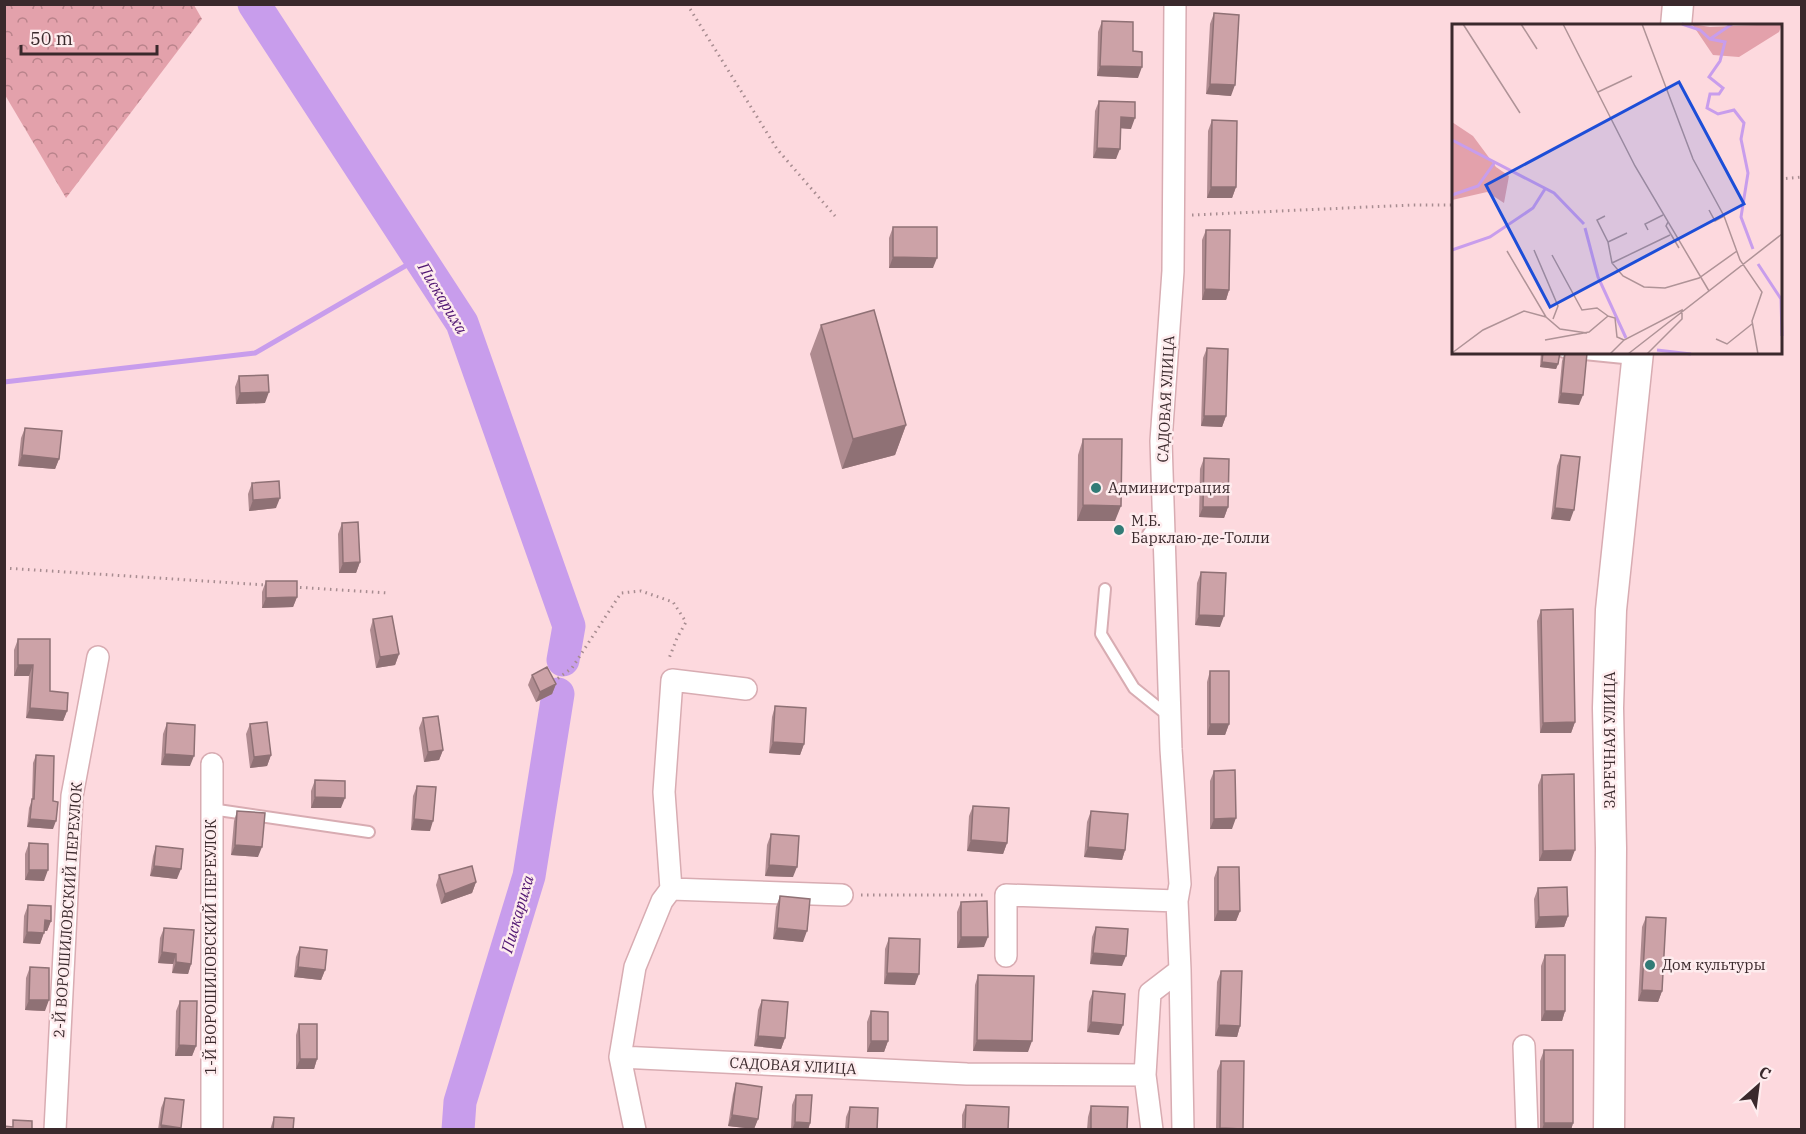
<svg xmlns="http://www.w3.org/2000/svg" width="1806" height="1134" viewBox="0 0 1806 1134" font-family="'IBM Plex Serif',serif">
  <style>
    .forest { fill: url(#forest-crowns) }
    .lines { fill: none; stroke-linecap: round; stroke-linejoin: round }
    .stream { stroke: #c89dec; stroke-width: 5 }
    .river { stroke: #c89dec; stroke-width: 33 }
    .lane-casing { stroke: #d8acb2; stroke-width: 14 }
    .street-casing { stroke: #d8acb2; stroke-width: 24 }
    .secondary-casing { stroke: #d8acb2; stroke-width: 33 }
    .path { stroke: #a78c90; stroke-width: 3; stroke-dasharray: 1.5 4.5; stroke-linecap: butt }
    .lane { stroke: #fff; stroke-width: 10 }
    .street { stroke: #fff; stroke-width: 21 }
    .secondary { stroke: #fff; stroke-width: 30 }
    .wall { fill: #af8b90 }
    .shaded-wall { fill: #8f7175 }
    .building { fill: #cca2a7; stroke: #8f7175; stroke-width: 1.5 }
    .poi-dot { fill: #327b76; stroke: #feecee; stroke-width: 2 }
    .labels { text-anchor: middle; stroke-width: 5; stroke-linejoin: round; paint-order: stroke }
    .street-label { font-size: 15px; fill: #3a292c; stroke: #feecee }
    .poi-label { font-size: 15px; fill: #3a292c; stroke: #feecee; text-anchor: start }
    .water-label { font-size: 16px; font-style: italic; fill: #501572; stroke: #feecee }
    .inset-river { fill: none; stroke: #c89dec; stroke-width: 3 }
    .inset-road { fill: none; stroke: #af9397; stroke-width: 1.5 }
    .view { fill: #1d4ed8; fill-opacity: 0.15; stroke: #1d4ed8; stroke-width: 3 }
    .inset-edge { fill: none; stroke: #3a292c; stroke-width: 3 }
  </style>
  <defs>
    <pattern id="forest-crowns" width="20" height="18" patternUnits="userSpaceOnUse" patternTransform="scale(1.5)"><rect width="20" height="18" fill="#e3a1ab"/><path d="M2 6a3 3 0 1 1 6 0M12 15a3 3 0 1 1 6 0" fill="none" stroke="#b9838b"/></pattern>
  </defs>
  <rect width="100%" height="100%" fill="#fdd9de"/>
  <path class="forest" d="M4 5H194L202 19 66 198 5 95Z"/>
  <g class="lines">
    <path class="stream" d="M4 382 255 353 419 258"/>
    <path class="river" d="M254 4 462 323 569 626 563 660
      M458 1130 460 1102 529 876 558 694"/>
    <defs>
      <path id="lane" d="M1564 352 1634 359
        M1148 534 1161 517
        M1105 589 1101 634 1134 688 1170 717
        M211 809 369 832"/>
      <path id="street" d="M1175 4 1173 271 1161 441 1171 749 1180 884 1177 901 1180 970 1183 1130
        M212 764V1130
        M671 889 842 895
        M1006 956V895L1177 901
        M1524 1046 1527 1130
        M620 1057 967 1074 1145 1075
        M55 1130 72 796 98 657
        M635 1130 620 1057 635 967 662 901 671 889 664 792 672 680 746 689
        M1152 1130 1145 1075 1150 993 1180 970"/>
      <path id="secondary" d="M1676 26 1678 4
        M1609 1130 1611 848 1608 708 1611 610 1638 352"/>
    </defs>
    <use href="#lane" class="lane-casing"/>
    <use href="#street" class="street-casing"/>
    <use href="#secondary" class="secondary-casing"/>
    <path class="path" d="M687 4 777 149 835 216
      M1780 179 1802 177
      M1192 215 1412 205H1454
      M4 568 266 585
      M294 587 388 593
      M553 682 572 668 621 593 641 591 673 602 686 622 677 638 668 661
      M861 895H986"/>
    <use href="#lane" class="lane"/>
    <use href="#street" class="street"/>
    <use href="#secondary" class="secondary"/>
  </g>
  <path class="wall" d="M1214 13 1231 96 1206 94 1210 24Z
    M1102 21 1133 51 1138 78 1097 76 1098 32Z
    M1099 101 1131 129 1121 128 1116 159 1093 158 1095 111Z
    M1212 120 1236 187 1232 198H1207L1208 131Z
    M893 227 933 268H889V238Z
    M1206 230 1229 290 1226 300H1202V240Z
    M821 325 906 425 895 455 842 469 810 354Z
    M1207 348 1226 416 1222 427 1201 426 1203 358Z
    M1541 352H1560L1558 364 1556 369 1540 367Z
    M1565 352H1581L1579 405 1558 403 1562 361Z
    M239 376 265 403 236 404 235 387Z
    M25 428 59 459 55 469 18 466 21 438Z
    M1083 439 1115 521H1077L1078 455Z
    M1561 455 1570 521 1551 519 1557 466Z
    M1204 458 1228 507 1224 518 1199 517 1200 469Z
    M252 483 276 508 249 511 248 494Z
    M342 523 360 562 356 573H339L338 534Z
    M1201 572 1220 627 1195 625 1197 583Z
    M266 581 297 597 293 607 262 608V592Z
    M1541 610 1575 722 1571 733H1540L1537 621Z
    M373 619 399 654 395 665 376 668 370 630Z
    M18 639 50 691 67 711 63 721 26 718 29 676H14V650Z
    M1210 671 1229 724 1225 735H1207V682Z
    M532 675 556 684 552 694 536 702 528 685Z
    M775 706 804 744 800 755 769 753 772 717Z
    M423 718 443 750 439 760 424 762 419 728Z
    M167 723 190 766 161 765 163 734Z
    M250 724 271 755 267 766 250 768 246 734Z
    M36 755 53 801V829L27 827 29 808 32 800 33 763Z
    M1214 771 1232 829H1210V781Z
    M1542 775 1571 861H1539L1538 785Z
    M315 780 341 808H311V791Z
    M417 786 430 831 411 830 413 796Z
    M973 806 1007 843 1003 854 967 851 969 816Z
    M237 811 258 857 231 855 234 821Z
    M1091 811 1125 850 1122 860 1084 857 1087 822Z
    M771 834 793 877 765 876 767 845Z
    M29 843 44 881 25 880V854Z
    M156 846 177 879 150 876 153 856Z
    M1218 867 1240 911 1236 921H1214V878Z
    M439 875 476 882 472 893 441 904 436 885Z
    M1538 888 1568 916 1564 927 1535 928 1534 899Z
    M780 896 803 942 773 939 776 907Z
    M961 902 984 947 957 948V912Z
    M28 905 51 921 47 931H44L40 944 23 943 24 916Z
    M1646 917 1662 991 1658 1002 1638 1001 1642 927Z
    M1096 927 1122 966 1090 964 1092 937Z
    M164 928 191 964 188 974 172 973 173 964 158 963 160 938Z
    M889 938 915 985 884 984 885 949Z
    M300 947 325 970 321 980 294 977 296 957Z
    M1545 955 1565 1011 1562 1021H1541V966Z
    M30 967 45 1011 25 1010 26 978Z
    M1221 971 1240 1026 1237 1037 1215 1036 1217 982Z
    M978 975 1028 1052 973 1051 975 985Z
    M1093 991 1119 1035 1087 1032 1089 1002Z
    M762 1000 785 1038 781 1049 754 1046 758 1010Z
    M180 1001 196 1046 192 1056H175L176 1011Z
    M871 1011 888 1041 884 1052H867V1022Z
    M299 1024 317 1059 314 1069H296V1035Z
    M1544 1050 1573 1123 1571 1130H1540V1061Z
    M1221 1061 1243 1129 1242 1130H1216L1217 1071Z
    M736 1083 758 1119 754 1129 728 1126 733 1094Z
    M796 1095 810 1123 808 1130H791L792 1105Z
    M165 1098 180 1130H158L161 1108Z
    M966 1105 1008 1130H962V1115Z
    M1091 1106 1127 1130H1087L1088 1117Z
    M850 1107 877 1130H845L846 1117Z
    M274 1117 293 1130H270Z"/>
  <path class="shaded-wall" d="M1100 66 1142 67 1138 78 1097 76Z
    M1210 84 1235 85 1231 96 1206 94Z
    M1121 117 1135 118 1131 129 1117 128Z
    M1097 148 1120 149 1116 159 1093 158Z
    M1211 187H1236L1232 198H1207Z
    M893 257 937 258 933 268H889Z
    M1205 289 1229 290 1226 300H1202Z
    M1542 362 1558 364 1556 369 1540 367Z
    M269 392 265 403 236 404 240 393Z
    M1561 393 1583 395 1579 405 1558 403Z
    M1204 416H1226L1222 427 1201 426Z
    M906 425 895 455 842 469 853 439Z
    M22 455 59 459 55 469 18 466Z
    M280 498 276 508 249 511 253 500Z
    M1083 505 1121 506 1115 521H1077Z
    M1203 507H1228L1224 518 1199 517Z
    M1555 508 1574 510 1570 521 1551 519Z
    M360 562 356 573H339L343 563Z
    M297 597 293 607 262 608 266 598Z
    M1199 615 1224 616 1220 627 1195 625Z
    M399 654 395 665 376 668 380 657Z
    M18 665H33L29 676H14Z
    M556 684 552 694 536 702 540 692Z
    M30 708 67 711 63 721 26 718Z
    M1575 722 1571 733H1540L1543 723Z
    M1210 724H1229L1225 735H1207Z
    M773 742 804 744 800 755 769 753Z
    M443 750 439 760 424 762 428 752Z
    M165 754 194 756 190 766 161 765Z
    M271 755 267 766 250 768 254 757Z
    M315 797 345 798 341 808H311Z
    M1236 818 1232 829H1210L1214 819Z
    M30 819 56 821 53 829 27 827Z
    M414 819 433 821 430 831 411 830Z
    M971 840 1007 843 1003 854 967 851Z
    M235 845 262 847 258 857 231 855Z
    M1088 847 1125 850 1122 860 1084 857Z
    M1575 850 1571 861H1539L1543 851Z
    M769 865 797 867 793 877 765 876Z
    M154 866 181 869 177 879 150 876Z
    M29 870H48L44 881 25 880Z
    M476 882 472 893 441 904 445 894Z
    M1218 911H1240L1236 921H1214Z
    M1568 916 1564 927 1535 928 1539 917Z
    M45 920 51 921 47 931H41Z
    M777 928 807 931 803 942 773 939Z
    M27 932 44 933 40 944 23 943Z
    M961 937H988L984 947 957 948Z
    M162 952 176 954 173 964 158 963Z
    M1093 953 1126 956 1122 966 1090 964Z
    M176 962 191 964 188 974 172 973Z
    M298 967 325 970 321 980 294 977Z
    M887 973 919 974 915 985 884 984Z
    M1642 990 1662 991 1658 1002 1638 1001Z
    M29 1000H49L45 1011 25 1010Z
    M1545 1011H1565L1562 1021H1541Z
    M1091 1022 1123 1025 1119 1035 1087 1032Z
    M1219 1025 1240 1026 1237 1037 1215 1036Z
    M758 1036 785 1038 781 1049 754 1046Z
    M977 1040 1032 1041 1028 1052 973 1051Z
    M871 1041H888L884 1052H867Z
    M179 1045 196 1046 192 1056H175Z
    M300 1059H317L314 1069H296Z
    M732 1115 758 1119 754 1129 728 1126Z
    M795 1122 810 1123 808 1130H792Z
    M1544 1123H1573L1571 1130H1542Z
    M161 1125 181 1128 180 1130H160Z
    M1220 1128 1243 1129 1242 1130H1219Z"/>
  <path class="building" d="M1214 13 1239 15 1235 85 1210 84Z
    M1102 21 1133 22V51L1142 52V67L1100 66Z
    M1099 101 1135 102V118L1121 117 1120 149 1097 148Z
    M1212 120 1237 121 1236 187H1211Z
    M893 227H937V258L893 257Z
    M1206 230H1230L1229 290 1205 289Z
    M874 310 906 425 853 439 821 325Z
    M1207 348 1228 349 1226 416H1204Z
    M1543 352H1560L1558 364 1542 362Z
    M1565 352 1587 353 1583 395 1561 393Z
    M268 375 269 392 240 393 239 376Z
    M25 428 62 431 59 459 22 455Z
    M1083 439H1122L1121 506 1083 505Z
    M1561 455 1580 457 1574 510 1555 508Z
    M1204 458 1229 459 1228 507H1203Z
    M279 481 280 498 253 500 252 483Z
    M358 522 360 562 343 563 342 523Z
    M1201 572 1226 573 1224 616 1199 615Z
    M266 581H297V597L266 598Z
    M1573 609 1575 722 1543 723 1541 610Z
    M392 616 399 654 380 657 373 619Z
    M18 639H50V691L68 693 67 711 30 708 33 665H18Z
    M547 667 556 684 540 692 532 675Z
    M1210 671H1229V724H1210Z
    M775 706 806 708 804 744 773 742Z
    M438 716 443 750 428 752 423 718Z
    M267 722 271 755 254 757 250 724Z
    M167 723 195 725 194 756 165 754Z
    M36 755 54 756 53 801 58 802 56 821 30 819 32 799H34Z
    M1235 770 1236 818 1214 819V771Z
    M1574 774 1575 850 1543 851 1542 775Z
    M315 780 345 781V798L315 797Z
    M417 786 436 787 433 821 414 819Z
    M973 806 1009 808 1007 843 971 840Z
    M237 811 265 813 262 847 235 845Z
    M1091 811 1128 814 1125 850 1088 847Z
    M771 834 799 836 797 867 769 865Z
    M29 843 48 844V870H29Z
    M156 846 183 849 181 869 154 866Z
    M472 866 476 882 445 894 439 875Z
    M1218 867H1239L1240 911H1218Z
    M1567 887 1568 916 1539 917 1538 888Z
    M780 896 810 899 807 931 777 928Z
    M987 901 988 937H961V902Z
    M28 905 51 906V921L45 920 44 933 27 932Z
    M1646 917 1666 918 1662 991 1642 990Z
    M1096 927 1128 929 1126 956 1093 953Z
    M164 928 194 930 191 964 176 962V954L162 952Z
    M889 938 920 939 919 974 887 973Z
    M300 947 327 950 325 970 298 967Z
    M1545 955H1565V1011H1545Z
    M30 967 49 968V1000H29Z
    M1221 971H1242L1240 1026 1219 1025Z
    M978 975 1034 976 1032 1041 977 1040Z
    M1093 991 1125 994 1123 1025 1091 1022Z
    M762 1000 788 1002 785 1038 758 1036Z
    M180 1001H197L196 1046 179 1045Z
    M871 1011 888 1012V1041H871Z
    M299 1024H317V1059H300Z
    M1544 1050H1573V1123H1544Z
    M1221 1061H1244L1243 1129 1220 1128Z
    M736 1083 762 1087 758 1119 732 1115Z
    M796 1095H812L810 1123 795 1122Z
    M165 1098 184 1100 181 1128 161 1125Z
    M966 1105 1009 1107 1008 1130H965Z
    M1091 1106 1128 1107 1127 1130H1091Z
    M850 1107 878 1108 877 1130H848Z
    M274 1117 294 1118 293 1130H273Z
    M13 1120 32 1121V1130H4V1126L13 1127Z"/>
  <g class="poi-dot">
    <circle cx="1096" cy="488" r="6"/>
    <circle cx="1119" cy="530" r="6"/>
    <circle cx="1650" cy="965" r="6"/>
  </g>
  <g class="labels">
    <g class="street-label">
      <text transform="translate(1166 399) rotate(-87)" y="5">САДОВАЯ УЛИЦА</text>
      <text transform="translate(1610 740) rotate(-90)" y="5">ЗАРЕЧНАЯ УЛИЦА</text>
      <text transform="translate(68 910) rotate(-86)" y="5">2-Й ВОРОШИЛОВСКИЙ ПЕРЕУЛОК</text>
      <text transform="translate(211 947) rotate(-90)" y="5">1-Й ВОРОШИЛОВСКИЙ ПЕРЕУЛОК</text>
      <text transform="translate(793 1066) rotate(3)" y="5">САДОВАЯ УЛИЦА</text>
    </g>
    <g class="poi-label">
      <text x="1108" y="493">Администрация</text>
      <text x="1131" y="526">М.Б.<tspan x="1131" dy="17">Барклаю-де-Толли</tspan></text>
      <text x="1662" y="970">Дом культуры</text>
    </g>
    <g class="water-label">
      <text transform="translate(443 298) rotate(59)" y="6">Пискариха</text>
      <text transform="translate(517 914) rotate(-74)" y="6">Пискариха</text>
    </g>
  </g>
  <g transform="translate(1452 24)">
    <rect width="330" height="330" fill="#fdd9de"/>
    <path d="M240 0 258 3 330 0 327 8 287 33 261 31ZM0 98 21 112 44 143 57 152 52 179 35 168 0 176Z" fill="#e3a1ab"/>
    <path class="inset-river" d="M230 0 248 6 258 15 273 18 268 37 257 53 271 64 267 70H258L255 84 266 90 282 86 292 99 289 115 296 149 289 193 301 225M258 15 280 0M0 116 102 169 132 200M0 171 26 162 43 138M133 204 146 253 174 314M0 226 38 213 81 184 93 165M306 240 329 275 330 312M205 326 239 330"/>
    <path class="inset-road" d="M11 0 68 89M69 0 85 25M111 0 183 142 257 267M190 0 241 135 272 192 288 236 310 268 300 297 306 330M146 68 180 52M257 186 263 197 272 192M153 192 145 196 156 218 160 239 171 252 192 263 213 264 247 254 285 227M216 198 214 202 227 224M196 206 193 200 211 191M156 218 175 209M82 226 106 282 101 295M55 227 94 293 108 305 135 309M100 231 130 286 145 284 156 292M160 239 218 211M264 315 275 320 300 300M93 316 137 308 156 292 163 294 165 313 172 316M0 329 31 306 72 287 94 293M158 330 172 316 230 286V295L195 330M176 330 330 210"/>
    <path class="view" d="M227 58 292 180 98 283 34 161Z"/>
    <rect width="330" height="330" class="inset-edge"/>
  </g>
  <rect width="1806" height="1134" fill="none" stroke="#3a292c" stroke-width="12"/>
  <g transform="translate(1758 1086) rotate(28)" stroke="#feecee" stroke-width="4.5" paint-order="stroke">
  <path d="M0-4.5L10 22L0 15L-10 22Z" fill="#3a292c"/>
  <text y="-9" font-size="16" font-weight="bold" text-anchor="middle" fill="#3a292c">С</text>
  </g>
  <path d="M21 45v9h136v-9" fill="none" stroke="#3a292c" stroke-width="3"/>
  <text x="30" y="45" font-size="18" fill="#3a292c" stroke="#feecee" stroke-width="4.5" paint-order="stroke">50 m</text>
</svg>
